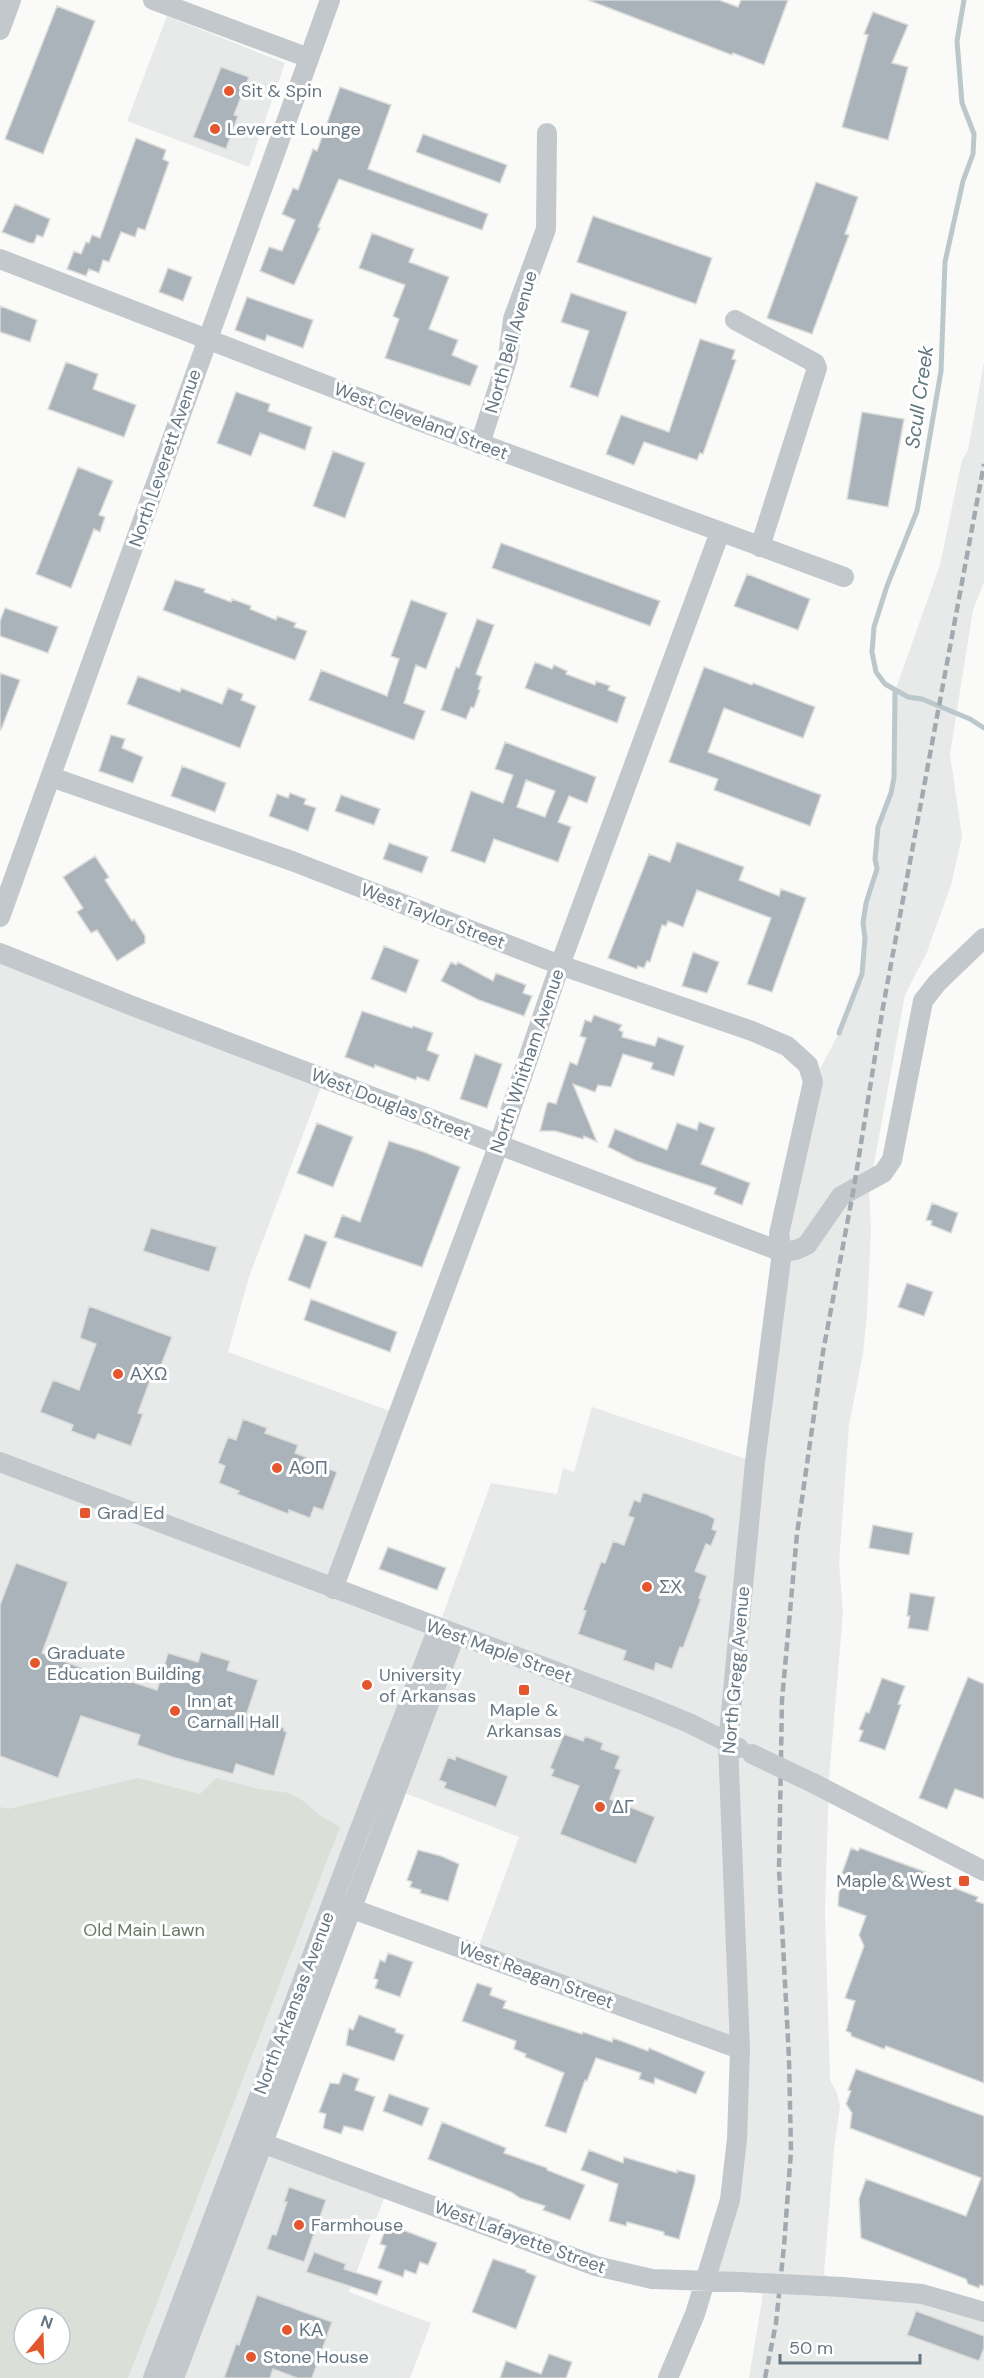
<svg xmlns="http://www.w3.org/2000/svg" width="984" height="2378" viewBox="0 0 984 2378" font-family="'DM Sans',sans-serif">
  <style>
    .built { fill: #e8e9e9; fill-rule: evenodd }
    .green { fill: #dadfd7; fill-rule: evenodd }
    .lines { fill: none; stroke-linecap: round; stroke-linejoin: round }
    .stream { stroke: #bbc7cb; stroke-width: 5 }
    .building { fill: #aab3b9; stroke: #dcdcda; stroke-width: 1.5; fill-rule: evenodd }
    .minor { stroke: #c3c8cc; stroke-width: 20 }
    .rail { stroke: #a2aab0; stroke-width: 4.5; stroke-dasharray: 9 4.5; stroke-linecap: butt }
    .minor-bridge { stroke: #c3c8cc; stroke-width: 20 }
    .poi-dot { fill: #e4572e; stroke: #fff; stroke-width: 2 }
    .labels { text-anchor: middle; stroke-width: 6; stroke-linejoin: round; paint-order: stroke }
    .poi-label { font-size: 18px; fill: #657683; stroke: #fff; text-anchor: start }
    .street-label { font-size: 18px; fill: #657683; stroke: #fff }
    .park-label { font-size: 18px; fill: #687a64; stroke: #fff }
    .water-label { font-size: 20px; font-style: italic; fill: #60757c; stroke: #fff }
  </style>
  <rect width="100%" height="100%" fill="#fafaf8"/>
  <path class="built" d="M167 16 285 63 249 167 127 121Z
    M984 362V582L973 610 950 754 962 837 951 885 927 952 905 995 869 1191 871 1230 867 1314 863 1353 849 1425 839 1563 843 1612 829 1779 825 1912 830 2080 837 2093 840 2106 834 2150 824 2274 842 2287 984 2312V2378H749L762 2301 763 2283 705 2280 730 2200 740 2049 476 1954 519 1837 397 1790 263 2143 387 2190 349 2292 431 2323 410 2378H0V953L324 1079 249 1277 228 1352 398 1414 333 1588 438 1628 491 1483 557 1494 563 1468 574 1472 592 1407 755 1462 782 1252 813 1082 839 1033 862 974 865 938 863 923 866 903 877 869 875 859 878 827 891 793 894 778 895 691 940 565 962 460 968 450ZM24 2318H60V2354H24Z"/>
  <path class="green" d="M138 1778 200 1794 216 1778 259 1789 289 1793 302 1800 319 1815 340 1827 128 2378H0V1807L8 1809ZM24 2318H60V2354H24Z"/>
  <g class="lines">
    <path class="stream" d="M964 0 957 41 962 103 974 134 973 154 963 181 945 262 941 371 917 511 887 586 874 627 872 652 876 672 885 684 908 697 922 699 970 719 984 728
      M839 1033 862 974 865 938 863 923 866 903 877 869 875 859 878 827 891 793 894 778 895 691"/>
  </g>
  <path class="building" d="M588 0H719L738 7 741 0H788L764 65 733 53 732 55Z
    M57 6 95 21 43 154 5 139Z
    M873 12 908 25 892 63 908 67 888 140 842 127 868 35 864 34Z
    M221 67 249 77 234 115 238 116 226 149 193 137Z
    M340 87 391 105 368 169 488 214 482 230 339 179 318 227 320 228 294 285 260 271 269 247 282 251 295 220 282 214 293 188 298 190 313 149 317 151Z
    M423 134 507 165 500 183 416 152Z
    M136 138 166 150 163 159 169 162 145 230 138 228 135 237 121 232 109 262 103 260 99 273 89 269 86 276 67 269 74 251 81 254 86 242 89 243 92 235 100 238Z
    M816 182 858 197 845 234 849 235 812 334 767 318Z
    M15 204 50 219 43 237 37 235 34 243H30L2 232Z
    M593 216 712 258 696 304 577 262Z
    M372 233 414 249 409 262 449 277 429 329 458 340 452 355 478 366 470 386 385 358 399 319 393 316 405 285 359 268Z
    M168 268 192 277 183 301 159 292Z
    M571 293 627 312 598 397 570 387 589 331 561 322Z
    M247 297 313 320 303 348 267 335 265 341 235 330Z
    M0 306 37 320 30 342 0 332Z
    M700 339 735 350 732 359 736 360 703 454 700 453 697 460 644 442 634 465 606 454 621 415 669 432Z
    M66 362 98 374 93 389 136 405 124 437 48 409Z
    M236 392 270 404 268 411 312 427 305 450 260 433 251 456 217 443Z
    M862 412 904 419 888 507 847 499Z
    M333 451 365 463 345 518 313 506Z
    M78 467 113 481 99 515 105 517 100 532 94 529 71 588 36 574Z
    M501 543 660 601 650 626 492 568Z
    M747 574 810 599 798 630 734 606Z
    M175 580 205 589 204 592 231 602 232 599 251 606 250 609 276 620 277 616 296 623 294 627 307 631 295 660 163 610Z
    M411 600 447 613 426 669 416 665 404 703 425 711 414 740 309 700 321 670 387 696 399 659 391 656Z
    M5 608 58 627 48 653 0 636V621Z
    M477 619 494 625 476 674 482 677 478 689 480 690 474 708 471 707 466 719 441 710 456 667 459 668Z
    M535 662 552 669 554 665 567 671 566 674 595 685 596 681 610 686 608 690 626 697 617 723 525 688Z
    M704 667 752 685 753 683 815 707 803 738 724 708 708 752 821 795 810 826 714 790 718 779 669 762Z
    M0 673 20 680 1 730H0Z
    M138 676 180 692 181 688 222 704 228 688 243 694 241 700 256 706 240 748 127 704Z
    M111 735 125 739 122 748 143 757 133 783 99 771Z
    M505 742 596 777 587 803 569 796 558 822 571 827 558 862 494 839 485 863 451 851 471 791 503 803 513 775 495 769ZM526 780 555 791 545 817 517 807Z
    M182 766 226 783 215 812 171 796Z
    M290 793 306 799 304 804 316 808 308 831 269 816 277 794 288 798Z
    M341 795 380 809 374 825 335 811Z
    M677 842 744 867 739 880 779 896 781 889 806 898 772 992 747 984 771 918 697 890 683 927 668 921 666 926 662 925 650 962 647 961 644 968 638 966 637 969 608 958 649 854 670 862Z
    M389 843 428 857 422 873 383 859Z
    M95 856 109 877 105 880 132 921 134 919 145 936V943L117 961 97 930 91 933 77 912 83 908 63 877Z
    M384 946 419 960 406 993 371 979Z
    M693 952 719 962 707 993 682 986Z
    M451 962 456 965 458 962 493 981 496 973 526 985 523 993 532 996 524 1016 479 1000 441 981Z
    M362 1011 412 1028 413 1026 433 1033 427 1050 439 1055 429 1081 417 1077 416 1080 375 1065 374 1068 345 1057Z
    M594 1015 622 1025 619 1030 623 1032 622 1037 655 1046 658 1037 684 1046 674 1076 651 1069 653 1063 623 1054 611 1087 598 1085 595 1092 573 1084 597 1142 584 1136 583 1139 555 1131H540L547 1104 549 1102 556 1104 570 1062 577 1065 586 1038 580 1036 585 1020 591 1022Z
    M475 1054 502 1064 487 1108 460 1099Z
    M699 1122 715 1128 701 1164 750 1183 742 1205 714 1194 716 1188 636 1161 608 1147 615 1129 667 1150 677 1123 697 1130Z
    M317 1123 353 1137 333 1187 297 1173Z
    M389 1141 424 1152 460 1167 422 1267 334 1237 342 1215 360 1222Z
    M932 1203 958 1213 951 1233 931 1225 932 1221 926 1220Z
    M151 1228 217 1247 209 1272 143 1251Z
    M305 1234 327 1242 310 1289 288 1280Z
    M907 1283 933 1292 924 1316 898 1307Z
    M311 1299 397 1332 390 1352 304 1320Z
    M89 1306 172 1337 160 1368 155 1367 138 1413 143 1414 131 1446 98 1434 95 1440 71 1431 73 1425 40 1412 53 1380 79 1390 96 1344 80 1338Z
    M243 1419 267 1428 265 1433 298 1445 295 1453 330 1466 329 1469 337 1472 323 1510 314 1507 310 1518 289 1510 288 1514 237 1494 239 1491 219 1483 225 1466 218 1463 228 1437 236 1440Z
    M643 1492 708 1515 715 1519 712 1529 717 1531 711 1546 706 1544 695 1571 707 1576 699 1598 701 1599 683 1648 680 1647 672 1669 656 1663 654 1671 623 1660 626 1651 578 1634 586 1611 583 1610 601 1562 605 1563 613 1541 624 1545 634 1518 628 1516 634 1500 640 1502Z
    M873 1525 913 1533 909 1555 869 1548Z
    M388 1547 446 1568 437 1590 379 1569Z
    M16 1563 68 1582 42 1653 119 1682 120 1678 157 1690 168 1653 198 1662 201 1652 230 1661 227 1670 258 1680 246 1716 284 1728V1731L287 1732 274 1776 236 1764 233 1774 172 1757 137 1745 140 1735 81 1716 58 1778 0 1756V1605Z
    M910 1593 935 1597 928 1631 908 1628 910 1616H907Z
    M968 1677 984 1684V1799L955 1789 947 1809 919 1798Z
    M882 1678 905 1686 898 1704 901 1705 885 1750 859 1741 863 1731 859 1729 866 1712 869 1713Z
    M564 1734 583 1741 585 1736 603 1743 601 1749 620 1756 615 1768 621 1770 610 1799 655 1817 636 1864 560 1834 579 1786 551 1776 554 1770 550 1768Z
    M456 1756 508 1776 496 1807 444 1788 446 1783 439 1780 448 1757 455 1760Z
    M851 1848 858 1851 860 1848 928 1873 926 1877 928 1878 978 1897 976 1901 984 1904V2083L886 2046 884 2049 851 2036V2033L846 2031 855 2001 845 1998 864 1946 859 1935 866 1916 838 1906 839 1892 845 1875 842 1873Z
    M418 1850 441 1856 459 1864 448 1901 420 1893 421 1890 410 1887 412 1882 407 1880Z
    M388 1953 413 1962 400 1997 375 1988 378 1980 374 1978 380 1960 385 1962Z
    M477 1983 492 1988 490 1995 506 2001 503 2008 582 2034 583 2032 612 2042 613 2038 648 2051 649 2048 705 2072 696 2094 655 2078 654 2084 639 2079 641 2073 596 2058 587 2081 585 2080 566 2133 545 2126 564 2073 525 2057 526 2054 514 2049 516 2041 462 2021Z
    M359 2015 396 2029 395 2032 404 2035 394 2061 346 2045 349 2028 353 2030Z
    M856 2069 984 2116V2286L980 2285 979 2288 968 2284 966 2279 861 2238 859 2199 866 2179 966 2216 981 2178 850 2128 852 2113 846 2104 851 2091 848 2090Z
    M343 2073 359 2079 355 2090 375 2097 363 2131 344 2126 341 2134 323 2128 326 2114 319 2112 330 2083 339 2084Z
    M389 2094 429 2108 422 2126 383 2111Z
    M442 2122 506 2148 504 2153 547 2168V2170L585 2185 570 2220 543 2210 545 2206 520 2198 511 2192 428 2159Z
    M589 2150 623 2163 624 2157 677 2173V2170L695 2175V2181L679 2239 664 2235V2232L627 2222 626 2226 609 2221 618 2184 581 2170Z
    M289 2187 326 2200 304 2262 267 2249 272 2234 276 2235 287 2202H284Z
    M387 2224 437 2243 428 2265 420 2262 416 2274 405 2270 403 2277 378 2268 386 2246 380 2244Z
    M314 2252 346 2264 344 2269 382 2281 377 2295 306 2272Z
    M493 2259 526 2270V2272L536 2276 516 2329 472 2312Z
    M257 2295 332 2322 312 2378H297L273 2369 270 2378H224L236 2344 239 2345Z
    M916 2311 984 2336V2348L979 2361 907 2335Z
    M549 2354 572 2362 566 2378H500L506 2361 541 2374Z"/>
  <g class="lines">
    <path class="minor" d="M153 0 309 58
      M0 30 11 0
      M0 259 419 421 844 577
      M735 320 815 363 817 368 760 547
      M480 444 508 357 513 319 546 229 547 133
      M51 777 292 861 560 965 752 1031 787 1046 808 1065 813 1082 779 1234 782 1252 755 1462 728 1743 740 2049 737 2139 730 2200 695 2314 668 2378
      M0 917 330 0
      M0 953 130 1005 782 1252 796 1250 807 1245 841 1196 883 1173 892 1160 923 1001 937 983 984 938
      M0 1462 645 1705 689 1723 739 1748
      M333 1589 499 1144 560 965 720 532
      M813 1783 984 1871
      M339 1904 740 2049
      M251 2139 596 2266 652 2279 740 2282
      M842 2287 922 2294 984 2312
      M153 2378 358 1834 438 1628
      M174 2378 455 1635"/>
    <path class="rail" d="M765 2378 776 2323 784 2246 791 2151 789 2058 779 1869 782 1700 797 1534 823 1352 854 1187 883 1007 984 464"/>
    <path class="minor-bridge" d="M752 1754 813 1783
      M740 2282 842 2287"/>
  </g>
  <g class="poi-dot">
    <circle cx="229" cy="91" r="6"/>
    <circle cx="215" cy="129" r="6"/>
    <circle cx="118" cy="1374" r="6"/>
    <circle cx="277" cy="1468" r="6"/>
    <rect x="79" y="1507" width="12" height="12" rx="3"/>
    <circle cx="647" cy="1587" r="6"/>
    <circle cx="35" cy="1663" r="6"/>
    <circle cx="367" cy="1685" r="6"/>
    <rect x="518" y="1684" width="12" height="12" rx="3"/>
    <circle cx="175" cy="1711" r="6"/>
    <circle cx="600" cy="1807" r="6"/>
    <rect x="958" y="1875" width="12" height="12" rx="3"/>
    <circle cx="299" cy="2225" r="6"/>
    <circle cx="287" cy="2330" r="6"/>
    <circle cx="251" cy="2357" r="6"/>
  </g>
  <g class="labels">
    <g class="poi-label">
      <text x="241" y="97">Sit &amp; Spin</text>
      <text x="227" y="135">Leverett Lounge</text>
      <text x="130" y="1380">ΑΧΩ</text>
      <text x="289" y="1474">ΑΟΠ</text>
      <text x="97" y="1519">Grad Ed</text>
      <text x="659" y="1593">ΣΧ</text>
      <text x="47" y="1659">Graduate<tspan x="47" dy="21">Education Building</tspan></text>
      <text x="379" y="1681">University<tspan x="379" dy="21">of Arkansas</tspan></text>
      <text x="187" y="1707">Inn at<tspan x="187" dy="21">Carnall Hall</tspan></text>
      <text x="524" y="1716" text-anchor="middle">Maple &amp;<tspan x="524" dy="21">Arkansas</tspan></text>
      <text x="612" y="1813">ΔΓ</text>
      <text x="952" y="1887" text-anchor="end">Maple &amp; West</text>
      <text x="311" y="2231">Farmhouse</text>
      <text x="299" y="2336">ΚΑ</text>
      <text x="263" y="2363">Stone House</text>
    </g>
    <g class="street-label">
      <text transform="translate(511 342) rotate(-74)" y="6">North Bell Avenue</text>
      <text transform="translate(421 421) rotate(21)" y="6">West Cleveland Street</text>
      <text transform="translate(165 458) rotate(-71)" y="6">North Leverett Avenue</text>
      <text transform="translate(433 916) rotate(21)" y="6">West Taylor Street</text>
      <text transform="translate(527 1061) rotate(-71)" y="6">North Whitham Avenue</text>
      <text transform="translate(391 1104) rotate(21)" y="6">West Douglas Street</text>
      <text transform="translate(499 1651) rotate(20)" y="6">West Maple Street</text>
      <text transform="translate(736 1670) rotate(-85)" y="6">North Gregg Avenue</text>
      <text transform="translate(536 1975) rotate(20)" y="6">West Reagan Street</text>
      <text transform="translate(294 2003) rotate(-69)" y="6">North Arkansas Avenue</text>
      <text transform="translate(520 2237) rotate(20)" y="6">West Lafayette Street</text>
    </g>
    <g class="park-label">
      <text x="144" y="1936">Old Main Lawn</text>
    </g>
    <g class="water-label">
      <text transform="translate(919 397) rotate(-82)" y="7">Scull Creek</text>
    </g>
  </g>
  <g transform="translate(42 2336) rotate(19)"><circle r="28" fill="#ffffff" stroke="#c1c8cd" stroke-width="1.5"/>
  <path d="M0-4.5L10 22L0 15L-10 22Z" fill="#e4572e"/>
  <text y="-9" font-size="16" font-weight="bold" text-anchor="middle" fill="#657683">N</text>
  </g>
  <path d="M780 2354v9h140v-9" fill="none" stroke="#657683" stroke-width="3"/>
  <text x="789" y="2354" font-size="18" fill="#657683" stroke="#ffffff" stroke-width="4.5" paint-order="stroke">50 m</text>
</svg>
